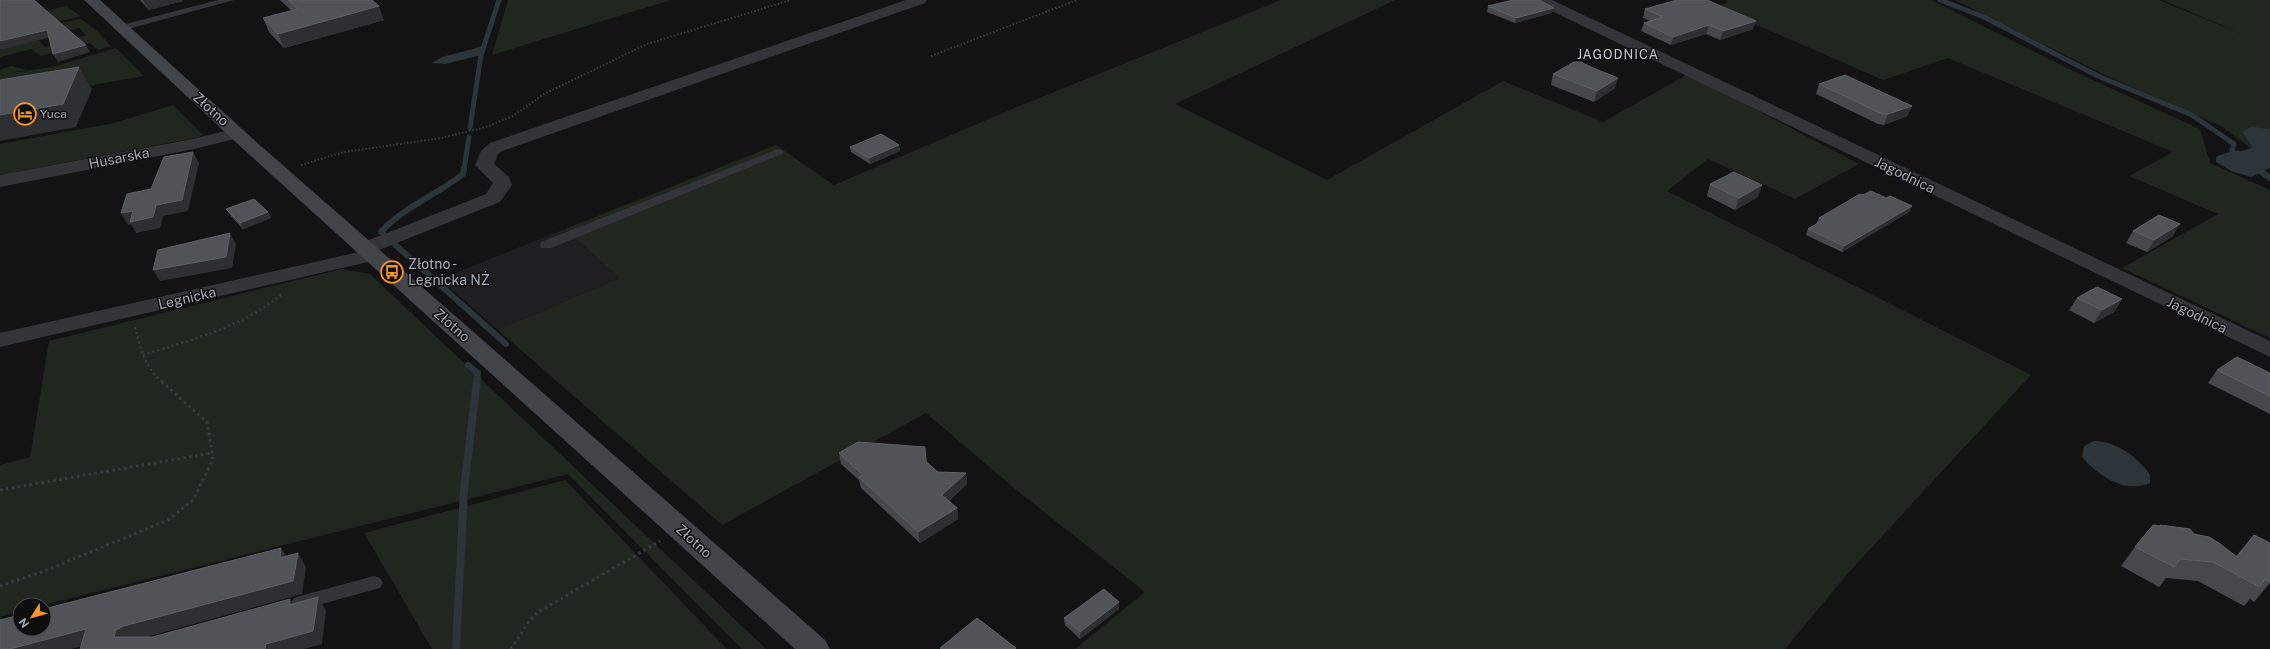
<svg xmlns="http://www.w3.org/2000/svg" width="2270" height="649" font-family="'Public Sans',sans-serif">
	<style>
		.built { fill: #1f1f21 }
		.green { fill: #1f271f; fill-rule: evenodd }
		.water { fill: #2b353a }
		.lines { fill: none; stroke-linecap: round; stroke-linejoin: round }
		.stream-far2 { stroke: #2b353a; stroke-width: 5 }
		.stream-far1 { stroke: #2b353a; stroke-width: 6 }
		.stream { stroke: #2b353a; stroke-width: 8 }
		.path-far2 { stroke: #3a3c40; stroke-width: 2; stroke-dasharray: 1.5 2; stroke-linecap: butt }
		.path-far1 { stroke: #3a3c40; stroke-width: 2.5; stroke-dasharray: 2 3; stroke-linecap: butt }
		.path { stroke: #3a3c40; stroke-width: 3; stroke-dasharray: 2.5 3.5; stroke-linecap: butt }
		.lane { fill: #343539; fill-rule: evenodd }
		.street { fill: #343539; fill-rule: evenodd }
		.secondary { fill: #414549; fill-rule: evenodd }
		.wall { fill: #46484c }
		.shaded-wall { fill: #2d2f31 }
		.building { fill: #505357; stroke: #5d6166 }
		.labels { text-anchor: middle; dominant-baseline: central; stroke-width: 3; stroke-linejoin: round; paint-order: stroke }
		.far-poi-label { font-size: 12px; fill: #a4abb5; stroke: #0e0e0f; text-anchor: start }
		.far-neighbourhood-label { font-size: 13px; letter-spacing: 1px; fill: #c5cad1; stroke: #0e0e0f }
		.street-label { font-size: 14px; fill: #a4abb5; stroke: #0e0e0f }
		.poi-label { font-size: 14px; fill: #a4abb5; stroke: #0e0e0f; text-anchor: start }
	</style>
	<rect width="100%" height="100%" fill="#131314"/>
	<polygon class="built" points="565,229 619,278 498,330 440,279"/>
	<g class="green">
		<polygon points="508,0 671,0 492,55"/>
		<polygon points="1281,0 1395,0 1175,104 1327,180 1503,81 1603,122 1688,74 1859,164 1795,199 1708,159 1667,191 2031,375 1849,572 1785,649 1075,649 1145,592 1014,488 926,413 722,525 498,330 619,278 565,229 776,145 834,185 1017,107"/>
		<polygon points="1724,0 1931,0 2069,69 2200,129 2210,163 2270,190 2270,338 2122,268 2218,214 2129,176 2173,152 1948,58 1883,80 1716,7 1728,2"/>
		<polygon points="1955,0 2159,0 2252,38 2162,0 2270,0 2270,164 2223,127 2107,76"/>
		<polygon points="66,6 81,16 47,24 19,18"/>
		<path d="M81,19L98,32L111,46L98,50L90,43L41,56L31,49L0,57V34ZM79,28L86,35L45,47L38,39Z"/>
		<polygon points="116,48 144,76 32,96 0,79 0,70 11,66 27,70 5,74 52,67"/>
		<polygon points="173,105 203,135 195,138 0,175 0,144 114,123"/>
		<polygon points="342,269 370,274 766,649 742,649 568,474 44,605 20,605 20,611 0,617 0,465 30,457 49,341"/>
		<polygon points="565,480 727,649 432,649 364,533"/>
	</g>
	<g class="water">
		<polygon points="484,46 481,55 445,64 432,63 442,57"/>
		<path d="M2252,127L2270,129V168L2251,177L2231,171L2216,162V157C2221,153 2227,155 2232,150L2241,151L2253,148L2243,133L2244,130Z"/>
		<path d="M2094,441C2116,441 2138,457 2150,475V483C2124,494 2099,476 2082,457L2084,446Z"/>
	</g>
	<g class="lines">
		<g class="stream-far2">
			<polyline points="1940,0 1984,17 2098,76 2192,115 2234,144 2232,150"/>
			<polyline points="470,128 481,55 499,0"/>
			<polyline points="464,169 469,137"/>
		</g>
		<g class="stream-far1">
			<path d="M464,168L463,174C437,195 403,207 381,232L506,344"/>
			<polyline points="2260,171 2270,178"/>
			<polyline points="468,365 478,373 477,381"/>
		</g>
		<polyline class="stream" points="456,649 464,489 477,380"/>
		<g class="path-far2">
			<polyline points="931,56 1077,0"/>
			<polyline points="301,165 344,152 441,138 486,127 513,116 544,94 647,44 791,0"/>
		</g>
		<g class="path-far1">
			<path d="M135,327C140,348 145,367 161,381"/>
			<path d="M143,355C192,339 241,328 281,295"/>
		</g>
		<g class="path">
			<polyline points="0,490 212,453"/>
			<polyline points="0,586 42,572 168,520 193,500 213,459 207,422 160,380"/>
			<polyline points="511,649 529,621 538,612 660,541"/>
		</g>
		<g class="lane">
			<polygon points="218,0 234,0 121,31 116,28 118,26"/>
			<polygon points="778,149 782,150 784,152 782,154 551,248 541,248 540,245 541,242"/>
			<polygon points="374,576 380,578 383,583 380,588 300,610 294,608 291,603 294,598 300,596"/>
		</g>
		<g class="street">
			<polygon points="906,0 927,0 925,3 502,151 498,154 494,164 509,177 512,185 500,202 379,250 384,255 381,259 0,347 0,333 359,252 356,248 359,244 486,194 493,183 475,165 481,151 490,143"/>
			<polygon points="1533,0 1552,0 2270,341 2270,357 1535,3"/>
			<polygon points="237,128 243,129 246,133 243,137 194,149 0,187 0,175 193,139"/>
		</g>
		<polygon class="secondary" points="84,0 100,0 253,139 825,640 830,649 795,649 241,147"/>
	</g>
	<g class="wall">
		<polygon points="140,0 182,0 183,1 149,10"/>
		<polygon points="280,0 372,0 384,20 284,48 269,32 263,18 292,11"/>
		<polygon points="1488,6 1552,13 1515,23 1487,12"/>
		<polygon points="1645,9 1753,29 1720,40 1706,34 1671,45 1641,31 1644,23 1650,21 1643,18"/>
		<polygon points="1553,74 1615,88 1594,102 1551,85"/>
		<polygon points="1819,84 1912,106 1907,116 1884,125 1878,124 1816,94"/>
		<polygon points="899,145 900,151 870,164 851,152 850,147"/>
		<polygon points="1710,184 1758,197 1735,210 1707,196"/>
		<polygon points="1863,195 1886,198 1912,206 1909,212 1842,252 1806,235 1808,229 1816,224 1819,218"/>
		<polygon points="226,209 268,212 271,218 243,229 230,215"/>
		<polygon points="2133,231 2173,236 2147,252 2126,243"/>
		<polygon points="2077,298 2122,299 2114,312 2094,323 2069,310"/>
		<polygon points="2217,370 2270,373 2270,414 2208,383"/>
		<polygon points="839,453 926,458 927,462 938,472 966,473 967,484 949,501 957,508 958,519 920,543 861,488 859,480 841,464"/>
		<polygon points="2160,525 2194,534 2236,556 2254,535 2270,543 2270,583 2254,602 2250,599 2244,606 2198,581 2166,578 2159,587 2121,566 2135,547"/>
		<polygon points="1119,602 1119,609 1080,639 1065,625 1064,618"/>
	</g>
	<g class="shaded-wall">
		<polygon points="143,0 182,0 183,1 149,10"/>
		<polygon points="379,6 384,20 284,48 278,34"/>
		<polygon points="1554,8 1552,13 1515,23 1516,18"/>
		<polygon points="1756,21 1753,29 1720,40 1723,31"/>
		<polygon points="1709,25 1706,34 1671,45 1673,37"/>
		<polygon points="47,30 51,37 0,50 0,41"/>
		<polygon points="86,45 90,52 58,62 53,54"/>
		<polygon points="79,67 92,89 76,127 0,141 0,115"/>
		<polygon points="1618,78 1615,88 1594,102 1597,91"/>
		<polygon points="1912,106 1907,116 1884,125 1888,114"/>
		<polygon points="899,145 900,151 870,164 869,158"/>
		<polygon points="193,152 199,163 188,211 163,216 160,228 136,233 131,224 128,225 121,213 156,205"/>
		<polygon points="1762,185 1758,197 1735,210 1739,198"/>
		<polygon points="1912,206 1909,212 1842,252 1844,246"/>
		<polygon points="268,212 271,218 243,229 240,223"/>
		<polygon points="2180,224 2173,236 2147,252 2154,240"/>
		<polygon points="230,233 236,244 232,268 160,281 153,270"/>
		<polygon points="2122,299 2114,312 2094,323 2102,310"/>
		<polygon points="966,473 967,484 943,506 942,495"/>
		<polygon points="957,508 958,519 920,543 918,532"/>
		<polygon points="281,548 290,561 280,558"/>
		<polygon points="298,553 306,567 302,594 135,640 114,637 116,630 124,626"/>
		<polygon points="318,597 326,610 322,644 304,649 265,649 266,644"/>
		<polygon points="290,599 299,612 289,605"/>
		<polygon points="1119,602 1119,609 1080,639 1080,632"/>
		<polygon points="86,629 97,642 71,649 10,649"/>
	</g>
	<g class="building">
		<polygon points="0,0 34,0 86,45 53,54 47,30 0,41"/>
		<polygon points="288,0 372,0 379,6 278,34 263,18 298,9"/>
		<polygon points="1513,0 1539,0 1554,8 1516,18 1488,6"/>
		<polygon points="1677,0 1707,0 1756,21 1723,31 1709,25 1673,37 1644,23 1663,17 1645,9"/>
		<polygon points="1574,62 1581,62 1593,68 1618,78 1597,91 1553,74"/>
		<polygon points="79,67 63,104 0,115 0,80"/>
		<polygon points="1845,75 1912,106 1888,114 1882,114 1819,84"/>
		<polygon points="881,134 899,145 869,158 850,147"/>
		<polygon points="193,152 182,200 156,205 153,217 130,222 133,211 121,213 127,194 151,189 164,157"/>
		<polygon points="1734,172 1762,185 1739,198 1710,184"/>
		<polygon points="1871,191 1886,198 1890,196 1912,206 1844,246 1808,229 1823,220 1819,218 1860,194 1863,195"/>
		<polygon points="254,199 268,212 240,223 226,209"/>
		<polygon points="2159,215 2180,224 2154,240 2133,231"/>
		<polygon points="230,233 226,257 153,270 158,250"/>
		<polygon points="2097,287 2122,299 2102,310 2077,298"/>
		<polygon points="2237,357 2270,373 2270,396 2217,370"/>
		<polygon points="858,442 925,447 926,462 938,472 966,473 942,495 957,508 918,532 859,477 863,475 839,453"/>
		<polygon points="2153,525 2161,526 2160,525 2190,529 2194,534 2209,537 2219,543 2237,557 2254,535 2270,543 2270,582 2265,579 2260,587 2213,562 2180,559 2174,567 2135,547"/>
		<polygon points="281,548 280,558 298,553 293,581 124,626 116,630 114,637 153,637 290,599 289,605 318,597 313,631 266,644 265,649 80,649 86,629 10,649 0,649 0,620 20,615 20,629 44,629 44,609"/>
		<polygon points="1104,589 1119,602 1080,632 1064,618"/>
		<polygon points="977,618 1016,648 1015,649 941,649 940,648"/>
	</g>
	<defs>
		<g id="hotel-ring" transform="scale(1.15)"><circle r="9.5" fill="#0e0e0f" stroke="#f5952a" stroke-width="1.5"/><path d="M-6-4.5h1.5V1H6V5H4.5V3h-9V5H-6ZM-4 0a1.8 1.8 0 1 1 3.6 0ZM.5 0V-2.5h3Q6-2.5 6 0Z" fill="#f5952a"/></g>
		<g id="bus-ring" transform="scale(1.15)"><circle r="9.5" fill="#0e0e0f" stroke="#f5952a" stroke-width="1.5"/><path d="M-5-6H5V4H4V6H2V4H-2V6H-4V4H-5ZM-3.5-4V0h7V-4ZM-3.5 1.2v1.5H-2V1.2ZM2 1.2v1.5H3.5V1.2Z" fill="#f5952a"/></g>
	</defs>
	<g fill-rule="evenodd">
		<use href="#hotel-ring" x="25" y="114"/>
		<use href="#bus-ring" x="392" y="272"/>
	</g>
	<g class="labels">
		<g class="far-poi-label">
			<text x="40" y="114">Yuca</text>
		</g>
		<g class="far-neighbourhood-label">
			<text x="1618" y="54">JAGODNICA</text>
		</g>
		<g class="street-label">
			<text transform="translate(211 109) rotate(42)">Złotno</text>
			<text transform="translate(119 158) rotate(-11)">Husarska</text>
			<text transform="translate(1905 175) rotate(26)">Jagodnica</text>
			<text transform="translate(187 298) rotate(-13)">Legnicka</text>
			<text transform="translate(2197 315) rotate(26)">Jagodnica</text>
			<text transform="translate(452 325) rotate(41)">Złotno</text>
			<text transform="translate(694 541) rotate(42)">Złotno</text>
		</g>
		<g class="poi-label">
			<text x="408" y="264">Złotno -<tspan x="408" dy="16">Legnicka NŻ</tspan></text>
		</g>
	</g>
	<g transform="translate(32 617) rotate(233)"><circle r="19" fill="#0e0e0f" stroke="#4a4d51"/>
	<path d="M0-3L7 15L0 10L-7 15Z" fill="#f5952a"/>
	<text y="-6" font-size="11" font-weight="bold" text-anchor="middle" fill="#a4abb5">N</text>
	</g>
</svg>
